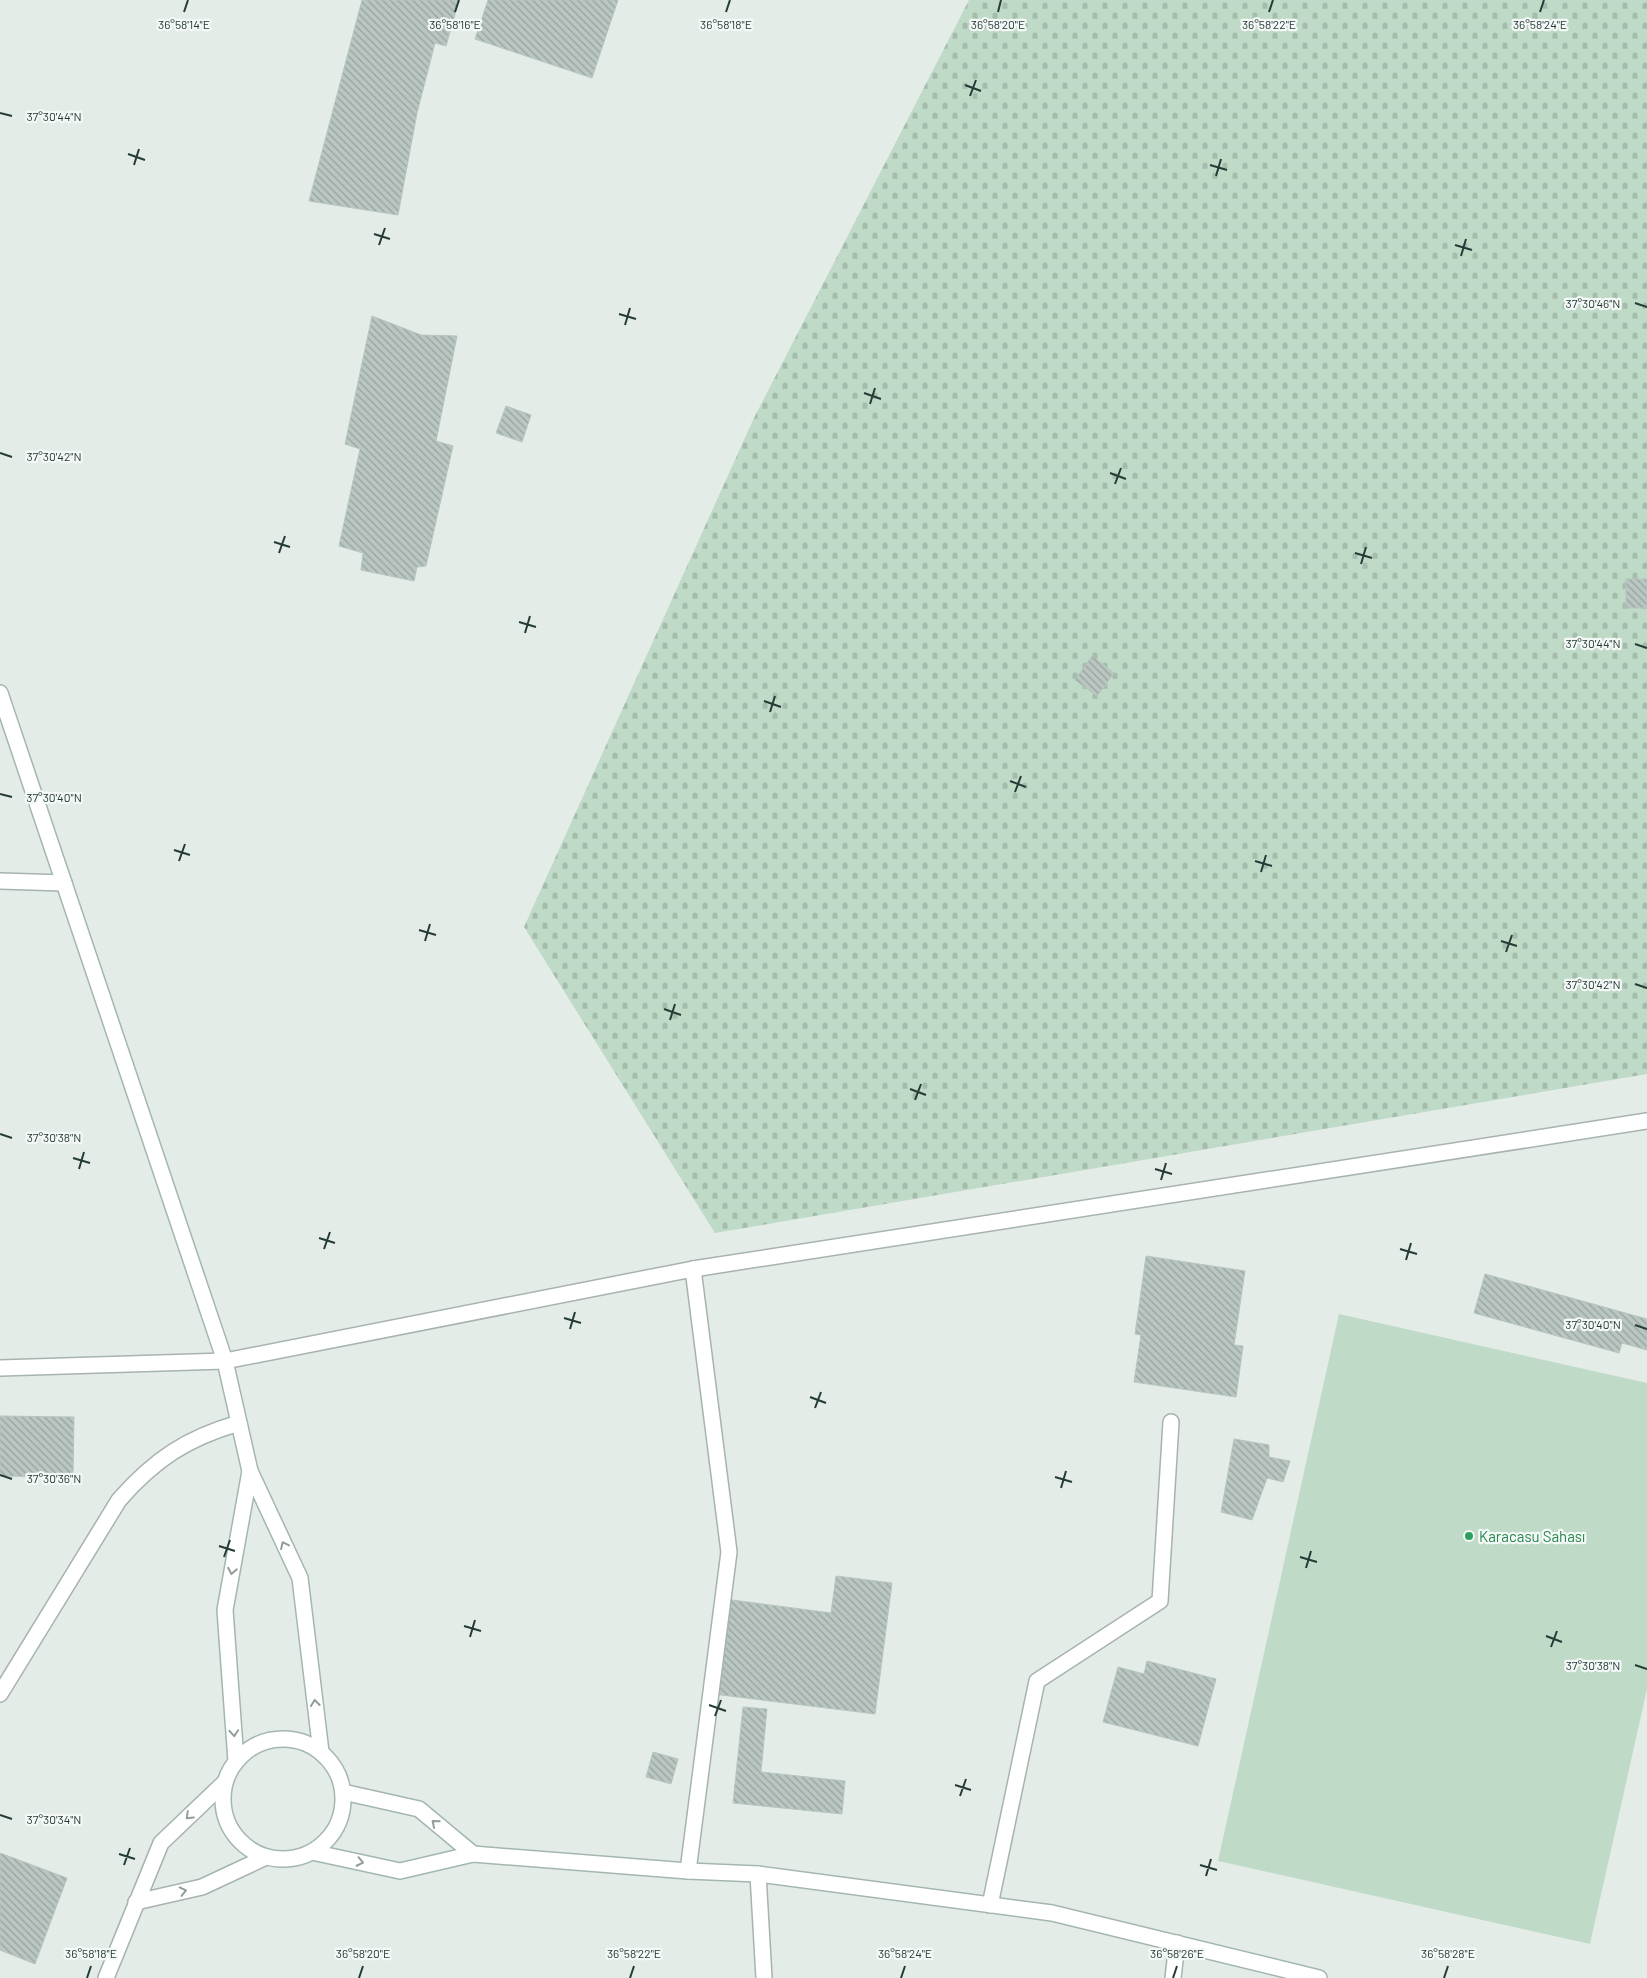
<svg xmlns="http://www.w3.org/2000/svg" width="1647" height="1978" font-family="Barlow,sans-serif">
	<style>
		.cemetery { fill: url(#cemetery-stones) }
		.pitch { fill: #bfdac7 }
		.building { fill: url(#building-back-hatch); stroke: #b7c5bf }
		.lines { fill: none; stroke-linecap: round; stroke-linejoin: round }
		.street-casing { stroke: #a7b3af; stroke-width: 18 }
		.secondary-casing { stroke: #a3b6b0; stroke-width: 18 }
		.street { stroke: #fff; stroke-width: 15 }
		.secondary { stroke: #fff; stroke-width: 15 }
		.oneway { stroke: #929d9a }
		.ticks { fill: none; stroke: #253b36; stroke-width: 2 }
		.leisure-dot { fill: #2e9e5b; stroke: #f4f8f6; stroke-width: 2 }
		.labels { text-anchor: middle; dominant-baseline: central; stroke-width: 4.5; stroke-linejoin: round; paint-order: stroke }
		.leisure-label { font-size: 15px; fill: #27864d; stroke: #f4f8f6; text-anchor: start }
		.ticks-label { font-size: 12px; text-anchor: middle; fill: #253b36; stroke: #f4f8f6; stroke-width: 4.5; stroke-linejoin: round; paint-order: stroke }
	</style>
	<defs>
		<pattern id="cemetery-stones" width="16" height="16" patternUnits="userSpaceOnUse" patternTransform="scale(1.25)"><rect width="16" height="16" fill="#bfdac7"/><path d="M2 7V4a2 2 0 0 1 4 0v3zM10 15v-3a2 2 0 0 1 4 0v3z" fill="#a4bcac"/></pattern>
		<pattern id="building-back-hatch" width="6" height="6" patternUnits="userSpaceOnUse" patternTransform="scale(1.25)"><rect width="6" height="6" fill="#b9c6c1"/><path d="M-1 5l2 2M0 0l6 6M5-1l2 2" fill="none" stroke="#96a29e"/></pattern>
	</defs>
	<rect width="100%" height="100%" fill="#e4ece8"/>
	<polygon class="cemetery" points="969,0 1647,0 1647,1074 715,1233 524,927 753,420"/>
	<polygon class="pitch" points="1339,1314 1647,1383 1647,1689 1590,1944 1218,1861"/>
	<g class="building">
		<polygon points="362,0 459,0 446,46 435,43 417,113 398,215 309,201"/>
		<polygon points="488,0 618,0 592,78 475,39"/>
		<polygon points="372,316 421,335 457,336 436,441 453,446 426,566 417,567 414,581 361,570 363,553 339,546 360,449 345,444"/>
		<polygon points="506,406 531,415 522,442 496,433"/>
		<rect x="1626" y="579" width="21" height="29"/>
		<polygon points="1092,656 1114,673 1097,696 1075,680"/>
		<polygon points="1146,1256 1245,1271 1234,1345 1243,1346 1236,1397 1134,1382 1141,1335 1135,1334"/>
		<polygon points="1485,1274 1647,1319 1647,1350 1622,1343 1619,1353 1474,1313"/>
		<polygon points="0,1416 74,1417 73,1477 0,1476"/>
		<polygon points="1234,1439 1269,1445 1269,1457 1290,1461 1283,1482 1267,1478 1252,1520 1221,1512"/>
		<polygon points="836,1576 892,1583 875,1714 713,1694 725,1599 831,1613"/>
		<polygon points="1147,1661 1216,1679 1198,1746 1103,1722 1118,1667 1144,1674"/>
		<polygon points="743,1707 767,1709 761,1772 845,1781 842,1814 733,1803"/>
		<polygon points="653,1752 678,1759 671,1784 646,1777"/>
		<polygon points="0,1853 67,1878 35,1964 0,1950"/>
	</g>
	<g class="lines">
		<g class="street-casing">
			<g id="street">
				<polyline points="0,881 64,883"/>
				<polyline points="0,1368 225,1361 693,1269 1647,1121"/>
				<path d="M0,1694L119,1500C155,1459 187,1438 239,1423"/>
				<polyline points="688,1871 729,1552 693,1269"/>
				<polyline points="758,1874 764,1978"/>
				<polyline points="136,1902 202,1887 266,1857"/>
				<polyline points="990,1905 1037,1681 1160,1601 1171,1422"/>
				<polyline points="106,1978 161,1843 225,1782"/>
				<polyline points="1173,1978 1177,1943"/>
			</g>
		</g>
		<g class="secondary-casing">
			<g id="secondary">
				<polyline points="0,693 225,1361 250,1471 300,1578 321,1752"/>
				<circle cx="283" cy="1799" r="60"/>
				<polyline points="236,1761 225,1610 250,1471"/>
				<polyline points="343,1792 419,1809 473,1854"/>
				<polyline points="312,1852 400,1871 473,1854 688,1871 758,1874 1052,1913 1319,1978"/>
			</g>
		</g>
		<use href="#street" class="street"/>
		<use href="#secondary" class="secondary"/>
	</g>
	<defs><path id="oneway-chevron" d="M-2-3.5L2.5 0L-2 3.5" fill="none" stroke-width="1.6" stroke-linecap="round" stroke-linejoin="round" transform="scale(1.25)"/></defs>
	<g class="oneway">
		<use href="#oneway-chevron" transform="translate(284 1545) rotate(-115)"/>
		<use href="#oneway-chevron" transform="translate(232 1571) rotate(100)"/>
		<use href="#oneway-chevron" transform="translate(315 1703) rotate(-97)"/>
		<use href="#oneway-chevron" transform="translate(234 1733) rotate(86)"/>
		<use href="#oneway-chevron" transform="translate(189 1816) rotate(136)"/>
		<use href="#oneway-chevron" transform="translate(435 1823) rotate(-140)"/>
		<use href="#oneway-chevron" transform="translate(360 1862) rotate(12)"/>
		<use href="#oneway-chevron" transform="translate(183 1891) rotate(-13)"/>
	</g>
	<path class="ticks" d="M184,12L188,0M455,12L459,0M726,12L730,0M998,12L1001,0M1269,12L1273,0M1540,12L1544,0M965,85L981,91M970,96L976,80M0,113L12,116M128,154L145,160M134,165L139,149M1210,165L1227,170M1216,176L1221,159M374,234L390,239M379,245L385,228M1455,245L1472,250M1461,256L1466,239M1635,303L1647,307M619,314L636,319M625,325L630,308M864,393L881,399M870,404L875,388M0,453L12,457M1110,473L1126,479M1115,484L1121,468M274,542L290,547M279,553L285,536M1355,553L1372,558M1361,564L1366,547M519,622L536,627M525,633L530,616M1635,644L1647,648M764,701L781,707M770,712L775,696M1010,781L1026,787M1015,792L1021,776M0,794L12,797M174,850L190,855M179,861L185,844M1255,861L1272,866M1261,872L1266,855M419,930L436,935M425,941L430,924M1501,941L1517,946M1506,952L1512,935M1635,984L1647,988M664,1009L681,1015M670,1020L675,1004M910,1089L926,1095M915,1100L921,1084M0,1134L12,1138M73,1158L90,1163M79,1169L84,1152M1155,1169L1172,1174M1161,1180L1166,1163M319,1238L335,1243M324,1249L330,1232M1400,1249L1417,1254M1406,1260L1411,1243M564,1318L581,1323M1635,1325L1647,1329M570,1329L575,1312M810,1397L826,1403M815,1408L821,1392M0,1475L12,1479M1055,1477L1072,1482M1061,1488L1066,1471M219,1546L235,1551M224,1557L230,1540M1300,1557L1317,1562M1306,1568L1311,1551M464,1626L481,1631M1546,1636L1562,1642M470,1637L475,1620M1551,1647L1557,1631M1635,1665L1647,1669M709,1705L726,1711M715,1716L721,1700M955,1785L971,1790M960,1796L966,1779M0,1815L12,1819M119,1854L135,1859M124,1865L130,1848M1200,1865L1217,1870M1206,1876L1211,1859M87,1978L91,1966M359,1978L363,1966M630,1978L634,1966M901,1978L905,1966M1173,1978L1177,1966M1444,1978L1448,1966"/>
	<circle class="leisure-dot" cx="1469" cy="1536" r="5"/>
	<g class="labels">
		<g class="leisure-label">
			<text x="1479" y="1536">Karacasu Sahası</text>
		</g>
	</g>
	<g class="ticks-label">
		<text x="184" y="29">36°58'14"E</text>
		<text x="455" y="29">36°58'16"E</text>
		<text x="726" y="29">36°58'18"E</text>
		<text x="998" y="29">36°58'20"E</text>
		<text x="1269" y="29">36°58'22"E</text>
		<text x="1540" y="29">36°58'24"E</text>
		<text x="54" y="121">37°30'44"N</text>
		<text x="1593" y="308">37°30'46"N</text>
		<text x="54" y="461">37°30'42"N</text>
		<text x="1593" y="648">37°30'44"N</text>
		<text x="54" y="802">37°30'40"N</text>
		<text x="1593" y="989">37°30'42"N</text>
		<text x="54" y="1142">37°30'38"N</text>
		<text x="1593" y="1329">37°30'40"N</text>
		<text x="54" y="1483">37°30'36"N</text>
		<text x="1593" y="1670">37°30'38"N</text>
		<text x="54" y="1824">37°30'34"N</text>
		<text x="91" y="1958">36°58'18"E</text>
		<text x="363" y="1958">36°58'20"E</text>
		<text x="634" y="1958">36°58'22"E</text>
		<text x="905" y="1958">36°58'24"E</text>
		<text x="1177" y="1958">36°58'26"E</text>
		<text x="1448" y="1958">36°58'28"E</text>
	</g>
</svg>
